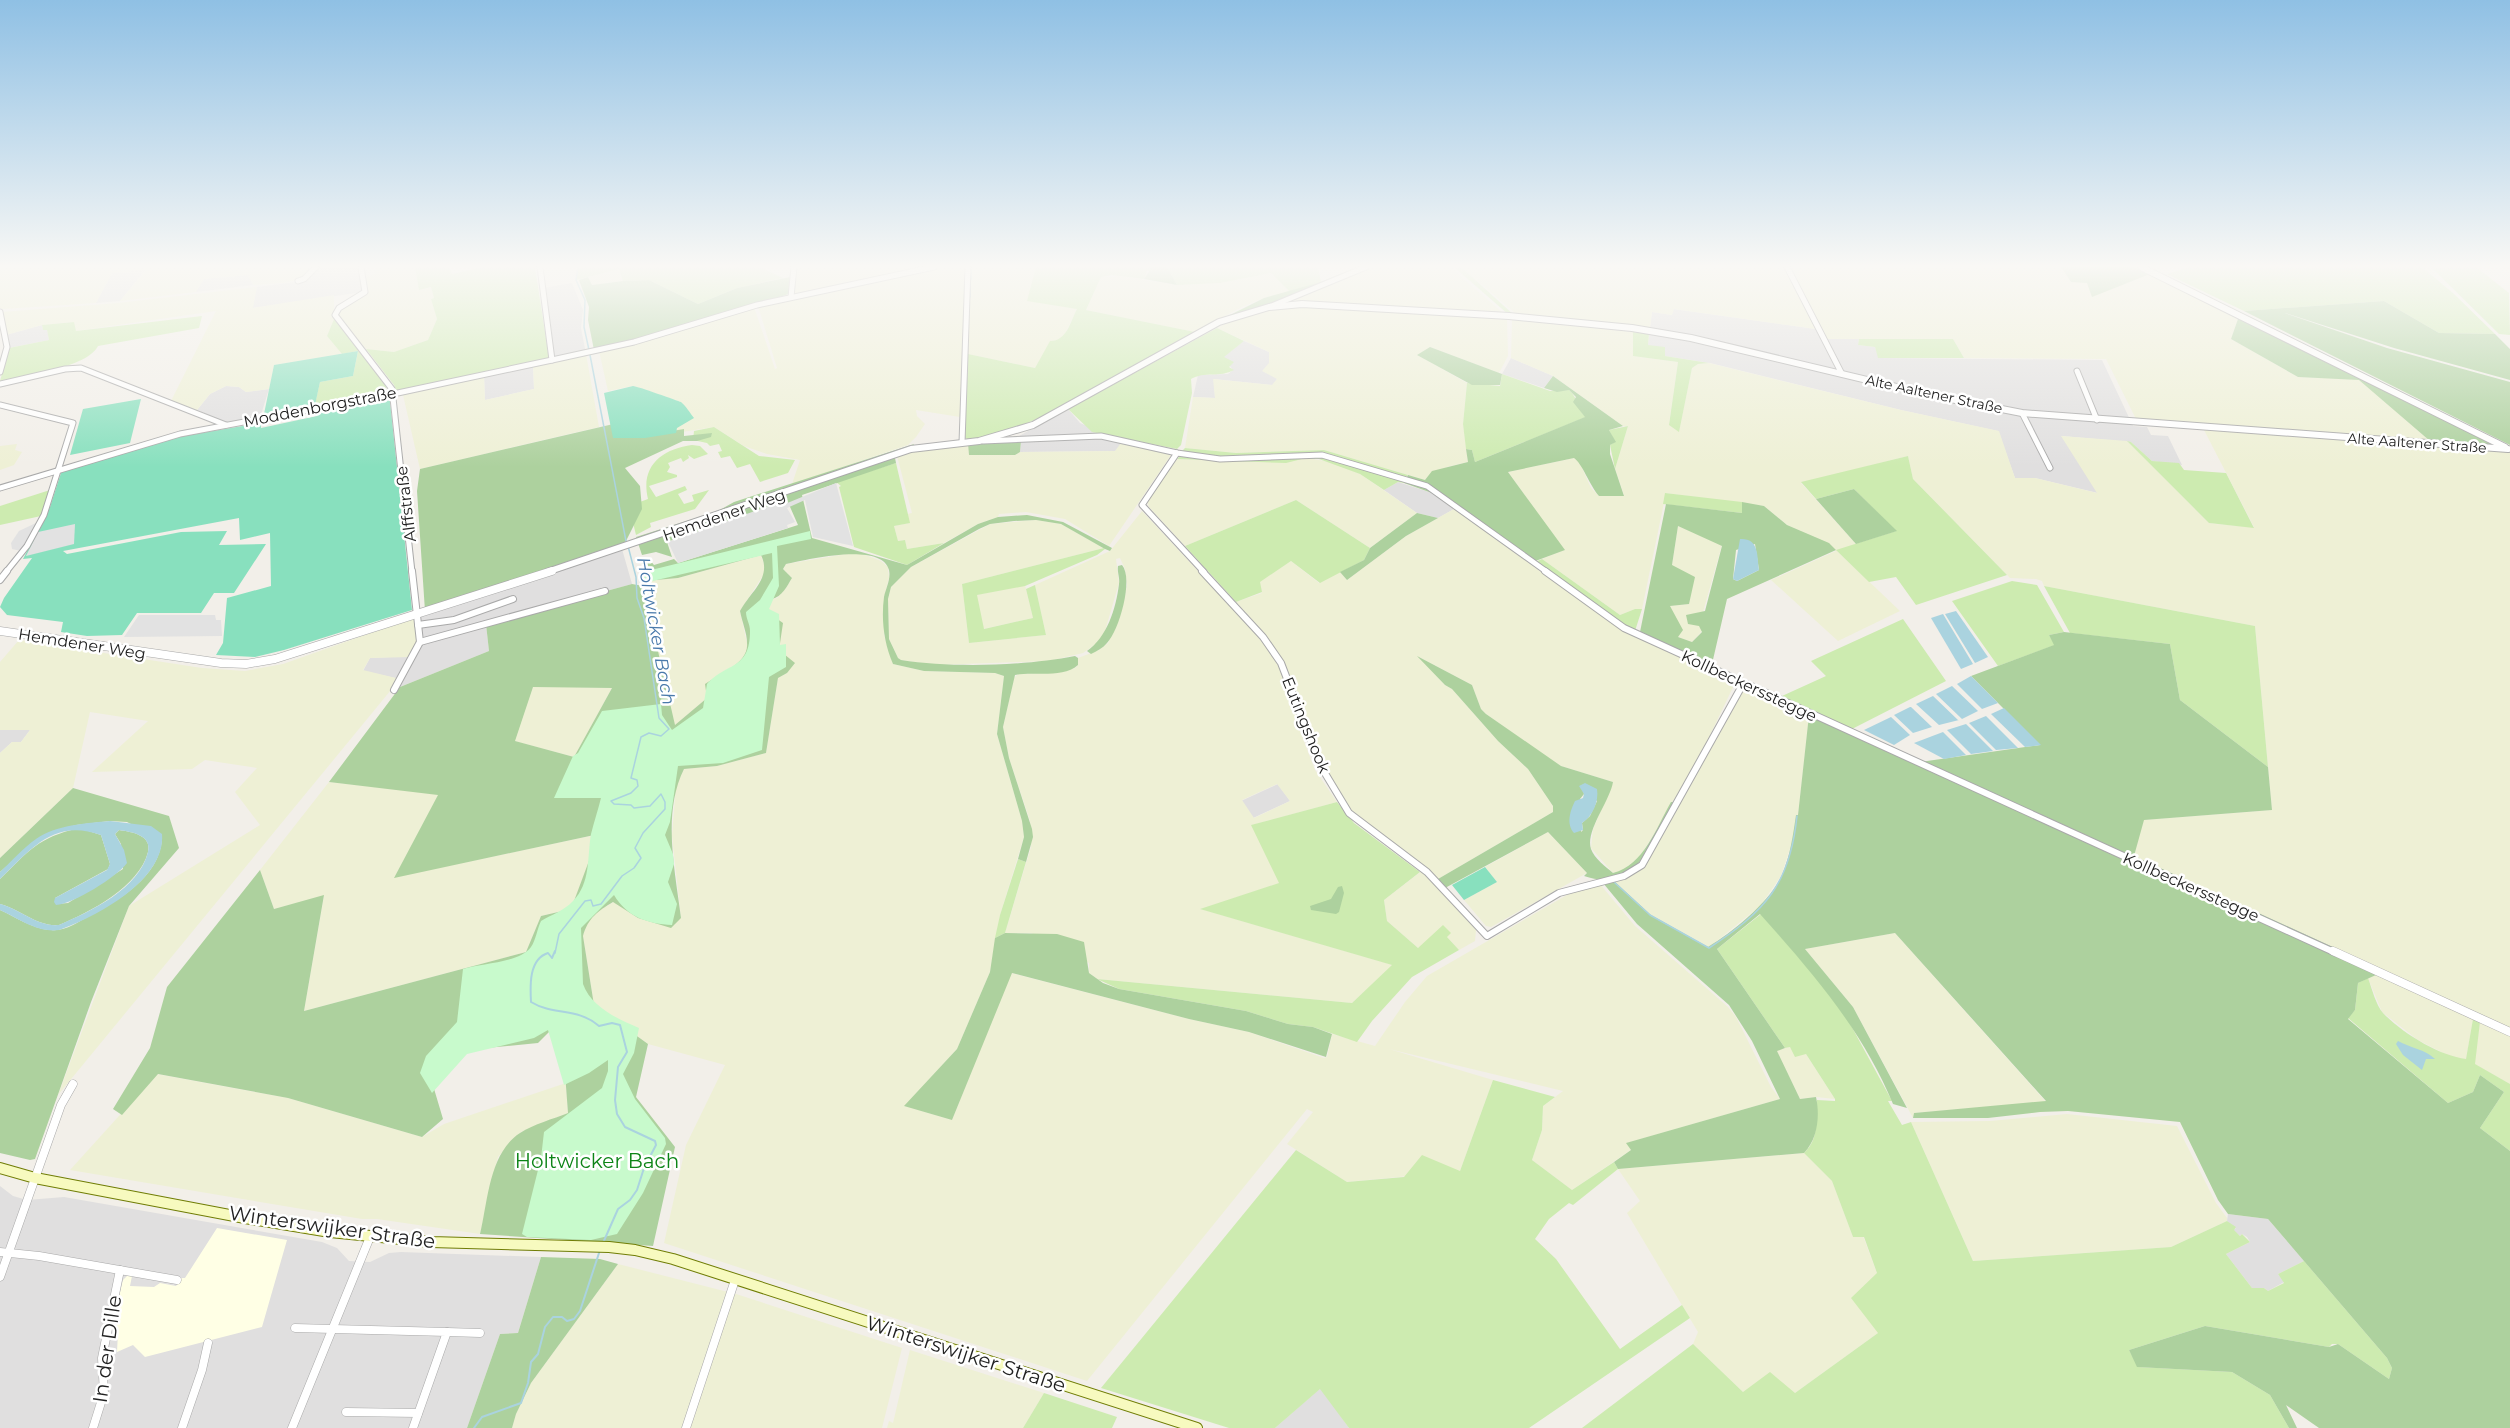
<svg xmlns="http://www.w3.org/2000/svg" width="2510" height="1428" font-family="Montserrat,sans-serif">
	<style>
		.residential { fill: #e0dfdf }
		.education { fill: #ffffe5 }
		.farmland { fill: #eef0d5; fill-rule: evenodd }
		.grass { fill: #cdebb0 }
		.forest { fill: #add19e; fill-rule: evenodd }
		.park { fill: #c8facc }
		.pitch { fill: #88e0be }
		.parking { fill: #e2e2e2 }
		.water { fill: #aad3df }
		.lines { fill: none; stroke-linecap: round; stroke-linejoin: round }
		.stream-far1 { stroke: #aad3df; stroke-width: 1.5 }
		.stream { stroke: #aad3df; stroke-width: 2 }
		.minor-far2-casing { stroke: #a9a9a9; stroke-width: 7 }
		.minor-far1-casing { stroke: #a9a9a9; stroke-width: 8 }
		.minor-casing { stroke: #a9a9a9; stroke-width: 9 }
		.tertiary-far1-casing { stroke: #a9a9a9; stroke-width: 8 }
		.tertiary-casing { stroke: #a9a9a9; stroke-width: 9 }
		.secondary-casing { stroke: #707d05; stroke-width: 12 }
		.minor-far2 { stroke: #fff; stroke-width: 5 }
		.minor-far1 { stroke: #fff; stroke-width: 6 }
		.minor { stroke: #fff; stroke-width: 8 }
		.tertiary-far1 { stroke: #fff; stroke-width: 6 }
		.tertiary { stroke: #fff; stroke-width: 8 }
		.secondary { stroke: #f7fabf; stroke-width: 10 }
		.labels { text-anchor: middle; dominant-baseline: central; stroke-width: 5; stroke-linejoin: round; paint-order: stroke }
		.far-street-label { font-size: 14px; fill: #222; stroke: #fff }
		.street-label { font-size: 16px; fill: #222; stroke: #fff }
		.water-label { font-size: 18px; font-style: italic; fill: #4a7aab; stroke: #fff }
		.near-park-label { font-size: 20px; fill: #0c8416; stroke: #fff }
		.near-street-label { font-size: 20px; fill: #222; stroke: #fff }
	</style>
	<rect width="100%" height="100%" fill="#f2efe9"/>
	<g class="residential">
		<polygon points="318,267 359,267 363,292 252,308 257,287 303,281"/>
		<polygon points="146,269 120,301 96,303 112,273"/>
		<polygon points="249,275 253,285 196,292 203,279"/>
		<polygon points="572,283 583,310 581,328 586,354 553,361 544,288"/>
		<polygon points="1673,309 1816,329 1826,339 1859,339 1858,345 1875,347 1879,358 2102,360 2133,426 2147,427 2151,435 2168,436 2182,465 2152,461 2131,442 2062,436 2098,493 2035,478 2015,478 1998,431 1901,410 1710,363 1665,356 1648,345 1652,312 1672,315"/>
		<polygon points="42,325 43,330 47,329 49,340 9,348 6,335"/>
		<polygon points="1244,341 1269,352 1269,363 1277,379 1273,385 1214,379 1215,398 1193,397 1198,375 1228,374 1233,370 1223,357"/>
		<polygon points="1511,358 1553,376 1544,388 1502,374"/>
		<polygon points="533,365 534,389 485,400 484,376"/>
		<polygon points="226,386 239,387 246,392 269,389 260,418 228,423 197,410 210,394"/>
		<polygon points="1068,409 1080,423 1108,435 1124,439 1116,451 1020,452 1021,441 1019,436"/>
		<polygon points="1398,482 1432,493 1454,509 1438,518 1417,513 1384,490"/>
		<polygon points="622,549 632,584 486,624 489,651 400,687 400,679 363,671 370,658 413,656 416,617"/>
		<polygon points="0,730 30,730 21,742 12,742 0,753"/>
		<polygon points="1278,784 1290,801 1253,818 1241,801"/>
		<polygon points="0,1186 13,1196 27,1200 64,1197 322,1242 337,1248 349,1261 370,1262 389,1253 401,1252 541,1257 518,1333 500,1334 467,1428 0,1428"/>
		<polygon points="2228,1214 2268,1219 2304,1261 2278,1274 2284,1282 2268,1291 2264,1288 2252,1288 2226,1254 2250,1242 2247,1237 2242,1234 2240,1236 2233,1230 2236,1228 2227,1221"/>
		<polygon points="1321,1388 1349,1428 1275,1428 1308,1399"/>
	</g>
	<polygon class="education" points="217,1228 287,1240 262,1327 145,1357 133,1345 117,1352 118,1332 112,1325 123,1280 127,1276 132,1276 130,1286 154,1287 160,1283 176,1286 182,1278 185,1278"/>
	<g class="farmland">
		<polygon points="0,267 315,267 299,280 281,283 253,285 248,275 204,279 196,292 120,301 146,270 112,273 96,303 3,309 0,308"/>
		<polygon points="387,267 415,267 419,290 431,287 434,298 431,299 437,319 428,340 394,352 366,349 340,317 339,311 366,294 369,290 365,276 375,274 374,270"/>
		<polygon points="796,267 929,267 793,294"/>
		<polygon points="940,267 965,267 960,417 916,410 917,416 925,424 916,437 908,445 792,484 800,460 767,454 744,446 714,427 676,433 680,402 633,386 608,391 599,351 754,307 775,369 777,368 758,306"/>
		<polygon points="971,267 1037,267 1077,309 1063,338 1050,342 1035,368 968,354"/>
		<polygon points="1370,267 1450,267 1504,314 1287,300 1346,278"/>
		<polygon points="1461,267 1785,267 1816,329 1674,309 1672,315 1652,312 1650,328 1515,313"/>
		<polygon points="1790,267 2061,267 2071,282 2150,274 2239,316 2231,339 2298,377 2359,379 2430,441 2136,419 2106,359 1964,358 1953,339 1826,339"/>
		<polygon points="619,269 623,281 591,285 588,277"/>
		<polygon points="1271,273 1290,292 1264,298 1242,307 1195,332 1086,310 1101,277 1117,277 1112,275 1177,285 1220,283"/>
		<polygon points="257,287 253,308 334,295 334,319 327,336 342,354 274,365 269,389 246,392 239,387 226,386 210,394 197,410 171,401 216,311 76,331 73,322 42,325 6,335 2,312 118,303"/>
		<polygon points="1304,305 1507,318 1508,356 1499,373 1430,347 1418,355 1467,383 1463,424 1468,462 1447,467 1425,480 1324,450 1236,453 1185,448 1193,397 1215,398 1213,379 1272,385 1277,379 1262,371 1269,363 1269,352 1217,328 1234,319 1278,308"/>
		<polygon points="1512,320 1633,332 1634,356 1678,362 1669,424 1679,431 1692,368 1698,364 1709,363 1901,410 1999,431 2015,478 2035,478 2097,493 2061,436 2127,441 2209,523 2215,524 2254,527 2203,428 2510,452 2510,1028 2134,856 2143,820 2272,810 2255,626 2044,586 2042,581 2036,579 2010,578 1913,479 1908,456 1801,483 1856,544 1837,551 1900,611 1838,641 1771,580 1836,551 1829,544 1787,525 1764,506 1666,493 1642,609 1635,609 1620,615 1542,559 1564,550 1508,472 1574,458 1579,461 1591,488 1599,496 1624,495 1615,469 1628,426 1623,426 1553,376 1511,358"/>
		<polygon points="586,354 599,427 420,469 403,395 484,376 485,400 534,389 533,365"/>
		<polygon points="968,443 1015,455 1020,452 1115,451 1121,443 1171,455 1109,546 1065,519 1026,512 999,514 998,517 978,524 944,543 907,549 905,540 898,541 894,526 909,523 907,514 912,513 897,456 910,451"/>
		<polygon points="17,444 15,450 22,452 14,465 0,470 0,446"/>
		<polygon points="1306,458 1332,462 1360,474 1417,513 1370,548 1296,500 1185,546 1149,507 1147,501 1177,459 1278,462"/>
		<polygon points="1454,509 1623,631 1735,683 1693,771 1642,853 1632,865 1622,871 1613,873 1591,848 1593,829 1613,782 1561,766 1545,756 1486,714 1481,709 1472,685 1419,657 1445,685 1452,689 1498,741 1528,769 1553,806 1553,812 1438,879 1413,857 1362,822 1351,811 1320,762 1285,664 1257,625 1236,602 1262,593 1259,582 1291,561 1319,583 1340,572 1347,580 1406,536"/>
		<path d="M1142,511L1256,633L1271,653L1281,669L1302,725L1300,731L1315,770L1337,802L1252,825L1280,883L1201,909L1393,965L1352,1003L1097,979L1089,973V963L1031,933H1005L1031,847L1030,821L1009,758L1003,727L1014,678L1018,674L1059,672L1075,668L1078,665V658L1099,650L1108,643L1124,601L1127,585L1125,569L1120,558L1116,559L1119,583L1105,631L1100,641L1083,653L1049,661L934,665L901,660L898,658L889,639L888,599L891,587L911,567L990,524L1036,520L1061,524L1104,548L962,584L969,643L1046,635L1035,585L1110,551ZM1277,784L1290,801L1254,818L1242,800Z"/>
		<polygon points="1678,526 1722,545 1699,626 1702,631 1692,642 1678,637 1669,606 1689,604 1672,565"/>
		<polygon points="858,552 881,561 888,567 889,578 884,598 884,635 893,664 924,671 995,673 1004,676 997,734 1022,821 1024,837 1000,915 990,972 957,1049 905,1106 952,1120 1011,973 1189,1019 1249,1032 1324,1058 1327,1057 1332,1034 1375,1046 1405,1002 1427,976 1579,888 1599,883 1635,926 1728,1007 1736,1017 1771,1087 1780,1099 1627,1143 1631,1150 1572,1190 1532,1160 1542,1130 1543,1106 1563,1091 1389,1049 1493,1080 1460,1171 1347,1182 1287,1144 1313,1112 1307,1109 1087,1381 664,1243 686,1145 725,1065 648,1044 594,1005 583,936 586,925 596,912 614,902 638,918 681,918 672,836 676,785 684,769 717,766 766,753 778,678 787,673 763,609 772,599 777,598 786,588 792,578 783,569 786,564"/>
		<polygon points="761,555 766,571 740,611 747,643 747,654 739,663 724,671 707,698 674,726 643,586 645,581 678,578"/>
		<polygon points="1025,585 1033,618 983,629 976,595"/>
		<polygon points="416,617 420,644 413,657 370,658 363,670 400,679 58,1095 129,906 260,825 235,792 257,768 205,760 192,769 92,772 148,721 90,712 73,788 0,858 0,753 12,742 21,742 30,730 0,730 0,662 19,640 202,668 245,671 283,664"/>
		<polygon points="533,686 612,688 574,757 514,741"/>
		<polygon points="1747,688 1809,716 1798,815 1796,816 1793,839 1781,876 1760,906 1708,948 1651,915 1613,880 1637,871 1742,689"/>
		<polygon points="329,782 439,794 395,877 600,834 571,909 541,916 526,952 304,1011 324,896 274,909 260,870"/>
		<polygon points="1548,832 1587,873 1491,927 1486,926 1464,900 1497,882 1485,867"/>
		<polygon points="1423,870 1473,924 1476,930 1475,941 1459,950 1447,937 1418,948 1387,921 1384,900"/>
		<polygon points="1895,933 2046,1102 1914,1113 1913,1118 1853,1007 1805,949"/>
		<polygon points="2376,975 2473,1019 2466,1060 2453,1058 2418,1040 2382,1012 2368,978"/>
		<polygon points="2480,1022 2510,1036 2510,1084 2474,1064"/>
		<polygon points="1790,1047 1806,1054 1835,1099 1816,1097 1800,1099 1776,1050"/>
		<polygon points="157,1074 288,1098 422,1137 444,1124 566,1083 568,1113 521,1132 498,1157 480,1234 377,1219 362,1219 70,1170"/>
		<polygon points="2067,1114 2177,1126 2216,1203 2227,1218 2227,1221 2171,1247 1973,1261 1911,1122 1990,1121"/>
		<polygon points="1804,1153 1832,1181 1853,1237 1863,1236 1877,1273 1878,1333 1795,1393 1743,1392 1693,1344 1698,1332 1627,1213 1640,1201 1618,1169"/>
		<polygon points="618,1264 728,1292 684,1428 512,1428 516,1414 531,1383"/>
		<polygon points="733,1293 902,1348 882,1428 688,1428"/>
		<polygon points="910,1350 1044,1393 1023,1428 887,1428 889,1421 893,1423"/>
	</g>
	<g class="grass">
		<polygon points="415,267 449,267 452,274 483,267 535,267 549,358 396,391 394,385 366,349 394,352 428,340 437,319 431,299 434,298 431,287 419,290"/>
		<polygon points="578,267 760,267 783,278 737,288 698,304 649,280 623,281 619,269 576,280"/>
		<path d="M1036,267H1158L1157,271H1147L1144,279L1112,275L1101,277L1086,310L1195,332L1045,415L1021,426L970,440L965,438L968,354L1035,368L1050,341C1067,341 1070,322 1077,309L1027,301Z"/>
		<polygon points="1167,267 1318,267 1321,282 1290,292 1271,273 1220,283 1177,285"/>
		<polygon points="1454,267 1461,267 1514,315 1509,315"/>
		<polygon points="2189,267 2422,267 2454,294 2495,334 2439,333 2384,301 2244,311 2167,274"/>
		<polygon points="2448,267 2476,267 2509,293 2510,335 2499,334 2433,269"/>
		<path d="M202,316L199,328L98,346C87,368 24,375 0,381L9,348L49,340L47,330H43L42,325L74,322L76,331Z"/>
		<polygon points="334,319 385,381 387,394 314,408 320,382 353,376 358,351 342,354 327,336"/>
		<path d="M1217,328L1244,341L1224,357L1234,362L1229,367L1234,370C1220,378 1204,371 1191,379L1192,393L1181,445L1177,449L1092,432L1068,409Z"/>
		<polygon points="1633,332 1649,334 1648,345 1665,347 1665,356 1709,363 1698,364 1692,368 1679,432 1669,425 1678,362 1633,356"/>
		<polygon points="1859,339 1953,339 1964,358 1878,358 1875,347 1858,345"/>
		<path d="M1502,374L1550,391L1569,390C1579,399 1577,410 1586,417L1475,462L1472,450L1466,449L1463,424L1467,383L1500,386Z"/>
		<polygon points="1628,426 1615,469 1610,445 1615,442 1609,430"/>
		<polygon points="714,427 759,456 795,460 788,473 760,482 750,464 737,468 730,456 721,458 718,452 722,451 719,444 710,446 707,443 693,440 694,431"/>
		<polygon points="2127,441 2131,442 2152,461 2179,463 2184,470 2226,473 2254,528 2209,523"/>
		<path d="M692,445L700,446L708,454L694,459L688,455L689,458L683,462L681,458L668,463L670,467L667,472L677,475V477L649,486L656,497L685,486L687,490L678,494L684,504L694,501L692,495L709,490L695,509L650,523L651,527L636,535L629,506L648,499C640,466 662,449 692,445Z"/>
		<polygon points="1185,448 1236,453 1324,450 1408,475 1405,478 1319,452 1224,457 1181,452"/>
		<polygon points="1180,456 1214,460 1318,456 1404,480 1404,483 1398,482 1384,490 1360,474 1319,459 1306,458 1286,463 1177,459"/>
		<polygon points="1908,456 1913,479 2007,575 1916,605 1896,577 1869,582 1836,550 1896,531 1854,489 1816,499 1801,482"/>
		<polygon points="896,463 910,523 894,526 898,541 905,540 907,549 944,543 907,565 854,547 839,487 841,486 836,482"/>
		<polygon points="50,490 41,516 0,525 0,506"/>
		<polygon points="1665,493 1742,502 1742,513 1663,504"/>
		<polygon points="1296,500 1370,548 1364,560 1320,583 1291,561 1260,582 1262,592 1236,602 1185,546"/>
		<polygon points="1104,548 1105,549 1097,555 1025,586 977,595 984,629 1033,618 1026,589 1035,585 1046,635 969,643 962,584"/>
		<polygon points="1542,559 1620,615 1635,609 1642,609 1635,631 1609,616 1535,562"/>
		<polygon points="2012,581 2037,585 2064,632 2049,635 2055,645 1998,666 1952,601"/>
		<polygon points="2044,586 2255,626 2268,767 2180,700 2170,644 2070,633"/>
		<polygon points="1903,619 1946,681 1852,729 1782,696 1826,676 1811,661"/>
		<polygon points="1337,802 1354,823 1420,872 1384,900 1387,921 1418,948 1443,925 1451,933 1447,937 1459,950 1412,977 1372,1021 1357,1042 1313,1027 1288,1024 1246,1011 1119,989 1097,979 1352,1003 1392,965 1200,909 1279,883 1251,825"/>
		<polygon points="1018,859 1026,862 1005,933 995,938 1000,915"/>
		<path d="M1761,914L1816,977L1848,1020L1892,1101H1888L1902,1125L1911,1122L1973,1261L2171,1247L2227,1221L2236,1227L2234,1230L2240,1236L2242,1234L2250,1242L2226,1254L2252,1288H2264L2268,1291L2284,1283L2278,1274L2304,1261L2387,1358L2392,1368L2389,1379L2338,1344H2332L2329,1347L2205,1326L2129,1350L2138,1367L2232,1372L2270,1395L2289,1428H1582L1693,1344L1743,1392L1770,1372L1795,1393L1878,1333L1851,1298L1877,1273L1864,1237H1853L1832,1181L1804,1153C1821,1137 1814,1119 1817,1100L1835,1101V1099L1806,1054L1795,1057L1790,1047L1785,1048L1717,949Z"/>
		<path d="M2368,978C2372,989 2376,1005 2383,1013C2402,1033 2440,1056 2466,1059L2473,1019L2480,1022L2475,1064L2510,1084V1151L2480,1128L2504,1092L2480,1075L2473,1092L2448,1103L2348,1018L2355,1010L2358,983Z"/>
		<polygon points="1493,1080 1555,1097 1543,1106 1542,1130 1532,1160 1572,1190 1614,1162 1618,1169 1573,1205 1569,1203 1549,1219 1535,1239 1556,1259 1620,1349 1682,1305 1690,1318 1529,1428 1349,1428 1320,1389 1275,1428 1229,1428 1101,1388 1296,1150 1347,1182 1404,1177 1422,1155 1460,1171"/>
		<polygon points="1044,1393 1117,1417 1112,1428 1023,1428"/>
	</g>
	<g class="forest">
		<polygon points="1152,267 1167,267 1177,285 1144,279"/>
		<polygon points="1357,267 1364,267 1343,277 1276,301 1268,306 1224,318 1264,298 1321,282"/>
		<polygon points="2061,267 2134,267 2150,274 2092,297 2087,283 2071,282"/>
		<polygon points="588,277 592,285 623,281 649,280 698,304 737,288 790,277 789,293 786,295 688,325 594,350 588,320 589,307 579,280"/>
		<polygon points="2384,301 2439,333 2495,334 2510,349 2510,380 2394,348 2279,311 2387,348 2510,382 2510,445 2244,311"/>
		<polygon points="2239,316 2498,446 2430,441 2359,380 2298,377 2231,339"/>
		<polygon points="1430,347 1502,374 1500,385 1472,385 1417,355"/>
		<path d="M1553,376L1623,426L1609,430L1616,442L1610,445V454L1624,496H1599C1590,486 1582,463 1574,458L1508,472L1565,550L1530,563L1432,493L1404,483L1408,475L1425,480L1432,471L1468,462L1466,449L1472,450L1475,462L1585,417L1573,402L1576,397L1569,390L1557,392L1544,388Z"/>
		<polygon points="622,422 660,433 684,429 684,436 712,433 711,437 697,441 683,441 625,468 640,486 642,509 624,545 425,611 417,491 420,469"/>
		<polygon points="1019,436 1021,441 1020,452 1015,455 969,455 968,443"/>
		<path d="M914,444L911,452L895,458L896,463L802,495L812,538L907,565L978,524L998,517L1027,515L1063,522L1112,548L1110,551L1105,549L1061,524L1036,520L1014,521L990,524L979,529L911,567L891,587L888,599L889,639L898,658L901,660C952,668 1024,666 1075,656L1078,658V665C1062,679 1034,671 1015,675L1003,727L1009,758L1032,829L1033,837L1026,862L1018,859L1024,837L1022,821L997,734L1004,676L995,673L924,671L893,664C884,643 881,620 884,597C886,588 891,579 889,570C882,541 805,560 786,564L783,569L792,578C787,586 782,597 772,599L763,609L783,623L779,650L795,663L787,673L778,678L766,753L717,766L684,769C662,813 675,870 681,918L671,928L638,918L613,902C598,911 588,918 583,936L594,1005L648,1044L636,1097L675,1147L653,1246L480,1234C488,1201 489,1153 520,1133C534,1124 553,1119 568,1113L561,1020L538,1043L465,1050L432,1082L443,1119L422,1137L288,1098L158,1074L122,1115L113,1109L150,1048L167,987L260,870L274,909L324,895L304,1011L526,952L541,916L571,909L599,834L394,878L438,795L329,782L400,687L489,651L486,624L632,584L643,586L675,725L707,698L705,684C720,674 749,663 747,643C747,633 742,622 740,611C751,591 772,578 761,555L678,578L645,581L641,560L648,558L654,565L674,559L678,563L798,525L787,500L697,533L692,532L689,528L679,532L681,537L667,542L672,557L656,552L642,555L636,537L718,511L734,502ZM533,687L612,688L574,757L515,741Z"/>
		<polygon points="1854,489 1897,531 1856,544 1816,499"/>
		<path d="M1742,502L1764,506L1787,525L1829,543L1836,550L1727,599L1712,664L1640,632L1666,504L1742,513ZM1678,526L1722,546L1705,611L1686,615L1688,624L1699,626L1702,632L1692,642L1678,637L1683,630L1670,606L1689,604L1695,577L1672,565ZM1755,544L1759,570L1737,581L1733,579L1736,550Z"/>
		<polygon points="1417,513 1438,518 1406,536 1347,580 1340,572 1364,560 1370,548"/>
		<path d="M1122,565C1134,579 1119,631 1107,643C1103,648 1097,651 1091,654L1087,651C1107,637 1116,609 1119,584C1120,578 1117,572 1118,566Z"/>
		<path d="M2064,632L2170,644L2180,700L2268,767L2272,810L2144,820L2134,856L2359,959L2376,975L2358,983L2355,1010L2348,1019L2448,1103L2473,1092L2480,1075L2504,1092L2480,1128L2510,1151V1428H2319L2286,1405L2297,1428H2289L2270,1395L2232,1372L2137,1367L2129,1350L2205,1326L2329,1347L2338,1344L2389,1379L2392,1368L2387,1358L2268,1219L2228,1214L2218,1200L2180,1122L2068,1111L2040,1112L1988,1118H1913L1914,1113L2046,1101L1895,933L1805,949L1853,1007L1907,1108L1893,1104C1863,1031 1812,972 1760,914L1717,949L1785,1048L1777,1051L1800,1099L1816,1097C1820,1115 1818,1139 1804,1153L1618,1169L1614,1162L1631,1150L1626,1143L1780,1099L1752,1041L1729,1005L1637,924L1603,883L1613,880L1651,915L1708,947C1733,932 1770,902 1782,875C1790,856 1793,836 1796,815H1798L1809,715L1913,763L2040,745L1971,676L2054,645L2049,635Z"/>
		<path d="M1417,656L1472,685L1481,709L1486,714L1561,766L1613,782C1610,801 1585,831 1591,849C1594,858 1606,867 1613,873C1644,865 1656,828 1671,802H1676C1655,839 1636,894 1584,876L1587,873L1548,832L1445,888L1438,879L1553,812V806L1528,769L1498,741L1452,689L1445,685ZM1583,790L1597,801L1590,816L1582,823L1583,830L1581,832L1580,799L1584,794Z"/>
		<path d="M73,788L169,816L179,848L129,906L91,1002L35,1159L30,1160L0,1153V910C16,917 32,929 51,930C64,932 78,922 89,916C119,900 158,878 162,840L127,822L110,821L76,825L46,834L37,839L0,872V858Z"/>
		<path d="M79,828L101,835L110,864L108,869L55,898L56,904L68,903L123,869L121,844L115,834L119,830C132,832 152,835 148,852C139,887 90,912 59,925C37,927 20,909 0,904V879C30,850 37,838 79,828Z"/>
		<polygon points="1342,886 1344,893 1339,912 1336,914 1311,910 1310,906 1331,899 1338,887"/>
		<polygon points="1005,933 1057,934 1084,942 1089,973 1103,983 1119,989 1246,1011 1288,1024 1313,1027 1332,1034 1326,1057 1249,1032 1189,1019 1012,973 952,1120 904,1106 957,1049 990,972 995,938"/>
		<polygon points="541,1257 600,1259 618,1264 531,1383 516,1414 512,1428 467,1428 500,1334 518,1333"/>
	</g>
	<path class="park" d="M810,531L811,539L777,546L779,586L769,609L779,614L780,645L786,644V667L769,677L762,750L723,763L678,766L670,822L665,835L673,854L674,864L668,882L677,904L672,925C648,924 627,917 614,895L581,928L583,984C591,1007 618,1019 639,1028L634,1053L623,1074L635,1099L665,1138L666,1144L643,1193L617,1234L591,1240L527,1237L522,1234L541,1158L544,1132L602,1088L608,1071V1060L589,1073L564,1085L548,1030L534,1038L467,1054L432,1093L420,1073L426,1056L457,1022L463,969C481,963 520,963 531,947C536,940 537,929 541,921C551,915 565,910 573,901C591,883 587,857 591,834C594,822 598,810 601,798H554L573,756L578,753L602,711L661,704L662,715L672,730L703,708L707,684C727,662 750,670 750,631C750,624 746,619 746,612L760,600L773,578L772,553L644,583L643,572Z"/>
	<g class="pitch">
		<polygon points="358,351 353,376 320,382 315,405 264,414 274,365"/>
		<path d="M633,386C637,386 678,401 681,402C686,406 690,413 694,418L677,428L676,433L645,438H613L604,393Z"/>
		<polygon points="141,399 130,443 70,455 83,409"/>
		<polygon points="382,399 390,401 412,610 284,650 255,657 216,655 223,643 227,598 271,586 270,533 240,540 239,518 63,551 67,554 181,532 227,531 219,545 266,544 234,593 214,593 201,613 137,613 122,635 87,636 61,632 63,622 7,615 0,607 4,598 32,558 23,559 50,507 61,473 66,470 171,438 261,423 261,428 317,416 318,412"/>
		<polygon points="1485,867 1497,882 1464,900 1452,885"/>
	</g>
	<g class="parking">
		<polygon points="836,483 853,546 813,537 805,500 787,508 795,522 787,525 788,528 678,563 668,542 783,501 785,504"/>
		<polygon points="38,522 21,551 12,549 11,543 19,531"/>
		<polygon points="75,524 74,544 26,556 38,532"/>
		<polygon points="139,615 215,615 216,620 221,620 222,636 124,637"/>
	</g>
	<g class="water">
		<path d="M1740,539C1759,538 1757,555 1759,570L1737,581L1733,579Z"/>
		<polygon points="1956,611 1988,657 1975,663 1945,614"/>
		<polygon points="1943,614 1973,664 1961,669 1931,618"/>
		<polygon points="1971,676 1998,703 1982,709 1957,684"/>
		<polygon points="1952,686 1978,711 1962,719 1936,694"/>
		<polygon points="1933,696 1958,720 1959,720 1939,725 1916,704"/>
		<polygon points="1910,707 1911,707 1932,727 1913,733 1894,715"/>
		<polygon points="2004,708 2041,745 2025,747 1991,714"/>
		<polygon points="1986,716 2018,748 1996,750 1969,723"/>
		<polygon points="1891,717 1910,735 1894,745 1864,730"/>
		<polygon points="1966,724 1993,751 1971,754 1947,730"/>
		<polygon points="1943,732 1966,755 1944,759 1914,743"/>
		<path d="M1585,783L1597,789C1599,801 1593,816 1582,823L1583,830L1574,833C1566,824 1570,811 1575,801L1583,798L1584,794L1579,786Z"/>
		<path d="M110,821L151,826L162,834C166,880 96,917 59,930C37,933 18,918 0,910V904C20,909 37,927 59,925C91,911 139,889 148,852C152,835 132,832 119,830L115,834L124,850L127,863C117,877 73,904 56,905L54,902L55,898L107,870L110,864L101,835C54,818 31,849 0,879V872C12,861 23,848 36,839C56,825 86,823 110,821Z"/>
		<path d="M2398,1041C2410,1048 2425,1049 2435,1059H2426L2422,1070L2403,1055L2396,1044Z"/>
	</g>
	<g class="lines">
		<g class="stream-far1">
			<polyline points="578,267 576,280 585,300 584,327 589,350"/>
			<polyline points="971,267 971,280"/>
			<polyline points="970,284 970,297"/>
			<polyline points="590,355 626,541"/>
			<path d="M1614,882L1650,915L1709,948C1765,911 1790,885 1797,816"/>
			<polyline points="555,953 559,934 585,901 591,900 593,906 601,904 622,876 634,868 641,858 635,848 643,833 665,809 665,802 661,794 650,806 634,808 631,805 614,804 611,801 631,793 638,786 637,780 631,778 641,737 649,733 661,736 669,729 659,718 644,618 637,598 636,577 628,546"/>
		</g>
		<g class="stream">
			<path d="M555,951L552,958L548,953C529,959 530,985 531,1002C554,1016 577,1007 599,1026L612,1023L620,1025L627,1052L618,1067L615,1100L617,1114L625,1127L655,1141L656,1145L644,1168L637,1190L630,1200L618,1209L603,1243"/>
			<polyline points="474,1428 482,1417 521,1403 528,1383 531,1362 538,1354 545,1327 553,1317 562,1317 567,1321 574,1319 580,1311 600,1250"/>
		</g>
		<g class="minor-far2-casing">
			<g id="minor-far2">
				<polyline points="361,267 365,292 339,308 335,315 392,389 412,572"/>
				<polyline points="1787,267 1842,374"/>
				<polyline points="298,281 304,279 316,267"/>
				<polyline points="791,297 794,267"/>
				<polyline points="1269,307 1366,267"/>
				<polyline points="0,312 7,347 0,372"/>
				<polyline points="552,360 634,342 757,305 934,267"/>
				<polyline points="2077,371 2097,420"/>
				<polyline points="0,384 65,369 81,368 226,425"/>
				<polyline points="0,405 73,423 44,515 27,546 6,572"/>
				<polyline points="2022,413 2050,468"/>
				<polyline points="983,441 1101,436 1177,453 1220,459 1322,455 1427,486 1547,572"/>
				<polyline points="962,443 968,267"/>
				<polyline points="1177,453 1142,505 1204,572"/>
				<polyline points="0,488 180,434 393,394 552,360 540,267"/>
			</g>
		</g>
		<g class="minor-far1-casing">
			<g id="minor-far1">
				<polyline points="412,571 420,642"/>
				<polyline points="1202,571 1263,637 1281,663 1320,765 1349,813 1427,872 1487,936 1559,893 1624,876 1642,865 1743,684"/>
				<polyline points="1545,571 1624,628 2336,953"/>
				<polyline points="0,580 7,571"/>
				<polyline points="418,625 454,620 513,599"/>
				<polyline points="420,642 605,591"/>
				<polyline points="394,690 420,642"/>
			</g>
		</g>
		<g class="minor-casing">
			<g id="minor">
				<polyline points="2333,951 2510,1032"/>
				<polyline points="0,1252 39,1256 177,1280"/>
				<polyline points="0,1277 61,1105 73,1084"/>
				<polyline points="295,1328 447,1332 413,1428"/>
				<polyline points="447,1332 480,1333"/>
				<polyline points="346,1412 418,1413"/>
				<polyline points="93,1428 104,1393 102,1358 120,1270"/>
				<polyline points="182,1428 202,1370 208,1343"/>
				<polyline points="292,1428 370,1237"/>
				<polyline points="686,1428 735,1280"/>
			</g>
		</g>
		<g class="tertiary-far1-casing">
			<g id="tertiary-far1">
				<polyline points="2141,267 2505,447"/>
				<polyline points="547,572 911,449 979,441 1033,425 1219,322 1269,307 1302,304 1509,316 1632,328 1691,338 1930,395 2022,413 2508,449"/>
			</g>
		</g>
		<g class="tertiary-casing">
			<polyline id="tertiary" points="0,631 221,663 246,664 275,659 552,571"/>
		</g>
		<g class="secondary-casing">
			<polyline id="secondary" points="0,1168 35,1178 245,1218 330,1232 431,1242 609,1247 635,1250 673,1259 1197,1428"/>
		</g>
		<use href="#minor-far2" class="minor-far2"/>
		<use href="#minor-far1" class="minor-far1"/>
		<use href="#minor" class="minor"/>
		<use href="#tertiary-far1" class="tertiary-far1"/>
		<use href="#tertiary" class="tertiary"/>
		<use href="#secondary" class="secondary"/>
	</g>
	<linearGradient id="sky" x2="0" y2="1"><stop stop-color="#8fc0e4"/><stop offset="0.57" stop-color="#f9f8f5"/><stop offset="1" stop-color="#f9f8f5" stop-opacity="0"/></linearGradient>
	<rect width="2510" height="467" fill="url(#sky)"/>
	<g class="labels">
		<g class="far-street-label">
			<text transform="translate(1934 394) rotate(12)">Alte Aaltener Straße</text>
			<text transform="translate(2417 443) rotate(4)">Alte Aaltener Straße</text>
		</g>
		<g class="street-label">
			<text transform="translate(320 407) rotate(-11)">Moddenborgstraße</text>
			<text transform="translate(406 504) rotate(-97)">Alffstraße</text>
			<text transform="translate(724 515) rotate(-19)">Hemdener Weg</text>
			<text transform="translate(82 644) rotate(9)">Hemdener Weg</text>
			<text transform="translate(1749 686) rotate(25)">Kollbeckersstegge</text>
			<text transform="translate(1306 725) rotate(68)">Eutingshook</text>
			<text transform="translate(2191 887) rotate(24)">Kollbeckersstegge</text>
		</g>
		<g class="water-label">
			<text transform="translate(656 631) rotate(80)">Holtwicker Bach</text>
		</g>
		<g class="near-park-label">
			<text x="597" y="1161">Holtwicker Bach</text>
		</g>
		<g class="near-street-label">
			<text transform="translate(332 1227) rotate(8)">Winterswijker Straße</text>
			<text transform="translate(107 1349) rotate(-82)">In der Dille</text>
			<text transform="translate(966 1354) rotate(18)">Winterswijker Straße</text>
		</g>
	</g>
</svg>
